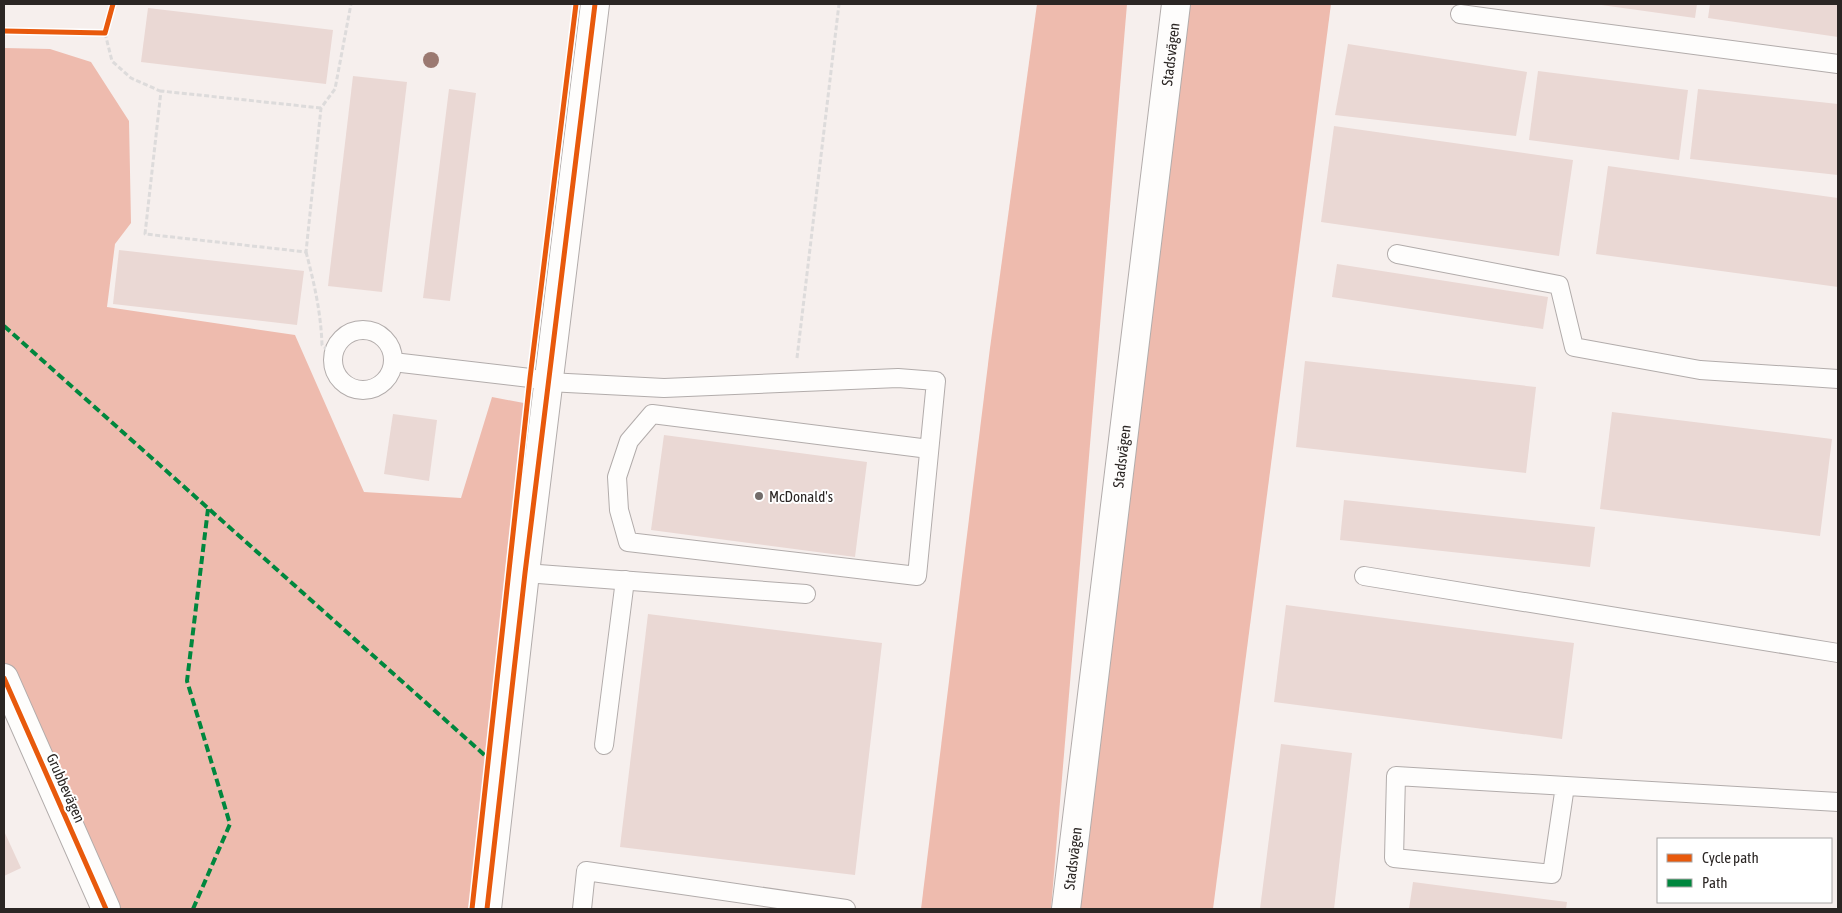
<svg xmlns="http://www.w3.org/2000/svg" width="1842" height="913" font-family="'Asap Condensed',sans-serif">
	<style>
		.forest { fill: #eebbae }
		.building { fill: #ead8d4 }
		.lines { fill: none; stroke-linecap: round; stroke-linejoin: round }
		.lane-casing { stroke: #b2acab; stroke-width: 20 }
		.street-casing { stroke: #b2acab; stroke-width: 30 }
		.secondary-casing { stroke: #b2acab; stroke-width: 30 }
		.path { stroke: #dddbdb; stroke-width: 3; stroke-dasharray: 5 2.5; stroke-linecap: butt }
		.lane { stroke: #fefdfc; stroke-width: 18 }
		.street { stroke: #fefdfc; stroke-width: 28 }
		.secondary { stroke: #fefdfc; stroke-width: 28 }
		.quiet { stroke: #00873e; stroke-width: 4; stroke-dasharray: 8 4; stroke-linecap: butt }
		.cycleway-casing { stroke: #fff; stroke-width: 8 }
		.cycleway { stroke: #e8590c; stroke-width: 5 }
		.tree { fill: #9b7971 }
		.poi-dot { fill: #726c6a; stroke: #fff; stroke-width: 2 }
		.labels { text-anchor: middle; dominant-baseline: central; stroke-width: 4; stroke-linejoin: round; paint-order: stroke }
		.street-label { font-size: 15px; fill: #2b2624; stroke: #fff }
		.poi-label { font-size: 15px; fill: #2b2624; stroke: #fff; text-anchor: start }
	</style>
	<rect width="100%" height="100%" fill="#f6efed"/>
	<g class="forest">
		<polygon points="1037,4 1127,4 1051,909 921,909 990,348"/>
		<polygon points="1176,4 1331,4 1213,909 1066,909"/>
		<polygon points="4,48 50,49 91,62 129,121 131,223 115,244 107,307 295,335 364,492 461,498 492,397 545,407 487,909 113,909 4,665"/>
	</g>
	<g class="building">
		<polygon points="1594,4 1697,4 1695,18"/>
		<polygon points="1710,4 1838,4 1838,37 1708,18"/>
		<polygon points="148,8 333,30 326,84 141,62"/>
		<polygon points="1348,44 1527,72 1516,136 1335,115"/>
		<polygon points="1538,71 1688,90 1679,160 1529,140"/>
		<polygon points="353,76 407,82 382,292 328,286"/>
		<polygon points="449,89 476,93 450,301 423,298"/>
		<polygon points="1698,89 1838,104 1838,175 1690,159"/>
		<polygon points="1334,126 1573,160 1559,256 1321,222"/>
		<polygon points="1608,166 1838,198 1838,287 1596,254"/>
		<polygon points="119,250 304,271 297,325 113,304"/>
		<polygon points="1337,264 1548,297 1543,329 1332,297"/>
		<polygon points="1305,361 1536,387 1526,473 1296,447"/>
		<polygon points="1612,412 1832,439 1820,536 1600,509"/>
		<polygon points="393,414 437,420 429,481 384,474"/>
		<polygon points="664,435 867,462 855,557 651,530"/>
		<polygon points="1344,500 1595,527 1590,567 1340,540"/>
		<polygon points="1286,605 1574,643 1562,739 1274,702"/>
		<polygon points="648,614 882,643 855,875 620,847"/>
		<polygon points="1281,744 1352,753 1334,909 1260,909"/>
		<polygon points="4,831 21,868 4,876"/>
		<polygon points="1413,882 1567,902 1566,909 1409,909"/>
	</g>
	<g class="lines">
		<g class="lane-casing">
			<g id="lane">
				<polyline points="1460,14 1838,64"/>
				<polyline points="1397,254 1559,285 1574,347 1700,370 1838,379"/>
				<circle cx="363" cy="360" r="30"/>
				<polyline points="393,362 530,378 548,382 664,388 898,378 936,381 917,576 628,542 619,510 617,477 629,441 652,414 929,449"/>
				<polyline points="525,573 806,594"/>
				<polyline points="1364,576 1838,653"/>
				<polyline points="604,745 625,580"/>
				<polyline points="1565,786 1552,874 1394,858 1396,776 1838,802"/>
				<polyline points="582,909 586,871 846,909"/>
			</g>
		</g>
		<g class="street-casing">
			<g id="street">
				<polyline points="4,678 106,909"/>
				<polyline points="487,909 525,573 595,4"/>
			</g>
		</g>
		<g class="secondary-casing">
			<g id="secondary">
				<path id="s1" d="M1066,909L1176,4"/>
			</g>
		</g>
		<g class="path">
			<polyline points="105,33 112,61 131,78 160,91"/>
			<polyline points="321,108 161,91 145,234 306,252 321,108 335,89 351,4"/>
			<path d="M306,252C314,282 321,313 322,345L333,355"/>
			<polyline points="797,358 839,4"/>
		</g>
		<use href="#lane" class="lane"/>
		<use href="#street" class="street"/>
		<use href="#secondary" class="secondary"/>
		<g class="quiet">
			<polyline points="4,326 489,759"/>
			<polyline points="193,909 230,824 187,681 208,509"/>
		</g>
		<g class="cycleway-casing">
			<g id="cycleway">
				<polyline points="4,31 105,33 113,4"/>
				<polyline points="4,678 106,909"/>
				<polyline points="472,909 530,378 576,4"/>
				<polyline points="487,909 525,573 595,4"/>
			</g>
		</g>
		<use href="#cycleway" class="cycleway"/>
	</g>
	<circle class="tree" cx="431" cy="60" r="8"/>
	<circle class="poi-dot" cx="759" cy="496" r="5"/>
	<g class="labels">
		<g class="street-label">
			<text stroke="none"><textPath href="#s1" startOffset="861">Stadsvägen</textPath></text>
			<text stroke="none"><textPath href="#s1" startOffset="456">Stadsvägen</textPath></text>
			<text transform="translate(66 788) rotate(66)">Grubbevägen</text>
			<text stroke="none"><textPath href="#s1" startOffset="51">Stadsvägen</textPath></text>
		</g>
		<g class="poi-label">
			<text x="769" y="496">McDonald's</text>
		</g>
	</g>
	<rect width="1842" height="913" fill="none" stroke="#2b2624" stroke-width="10"/>
	<rect x="1657" y="838" width="175" height="65" fill="#ffffff" stroke="#aaa8a7"/>
	<rect x="1667" y="854" width="25" height="8" fill="#e8590c" stroke="#aaa8a7"/>
	<text x="1702" y="863" font-size="15" fill="#2b2624">Cycle path</text>
	<rect x="1667" y="879" width="25" height="8" fill="#00873e" stroke="#aaa8a7"/>
	<text x="1702" y="888" font-size="15" fill="#2b2624">Path</text>
</svg>
